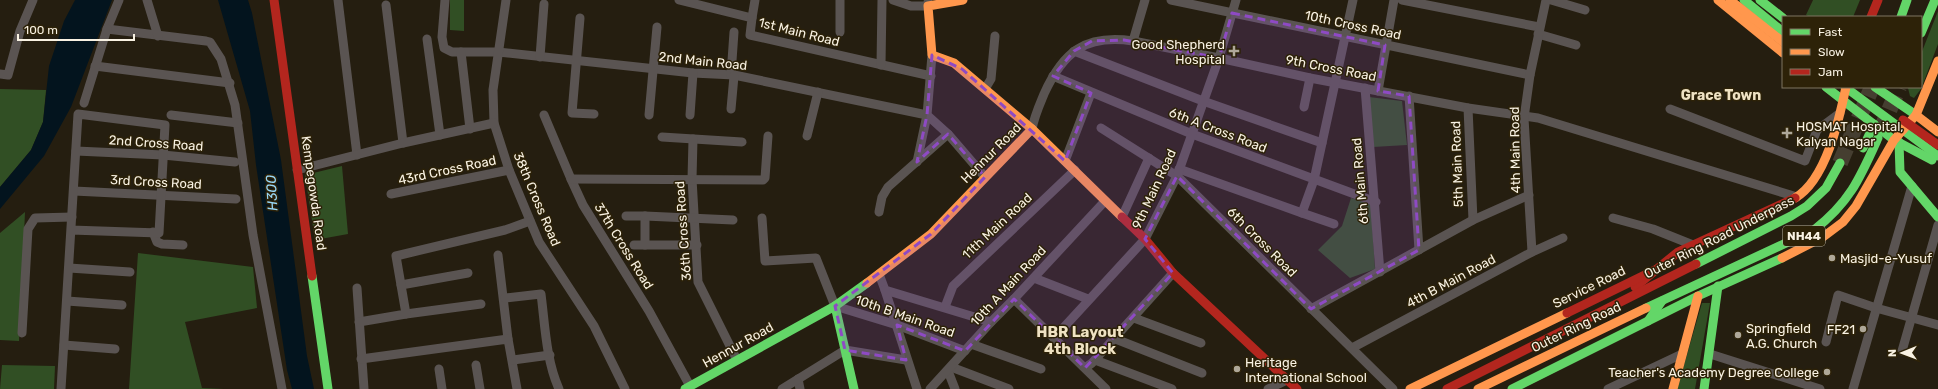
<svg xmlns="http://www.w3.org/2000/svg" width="1938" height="389" font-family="Rubik,sans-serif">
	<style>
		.green { fill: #314f24 }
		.water { fill: #03141e }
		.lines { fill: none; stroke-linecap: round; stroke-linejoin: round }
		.highway-tunnel { stroke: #453e30; stroke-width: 16; stroke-dasharray: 16 8; stroke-linecap: butt }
		.street { stroke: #5a5452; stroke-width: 9 }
		.fast { stroke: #63d668; stroke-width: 9 }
		.slow { stroke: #ff974d; stroke-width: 9 }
		.jam { stroke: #b3261e; stroke-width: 9 }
		.marked { fill: #8e4ac4; fill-opacity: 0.2; stroke: #8e4ac4; stroke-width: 3; stroke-dasharray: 8 5; stroke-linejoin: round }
		.poi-dot { fill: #afa899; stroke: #2d2208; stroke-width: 1.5 }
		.labels { text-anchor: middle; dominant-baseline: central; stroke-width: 3; stroke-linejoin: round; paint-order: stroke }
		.shield { fill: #2d2208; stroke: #bcb4a1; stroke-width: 1 }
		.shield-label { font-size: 12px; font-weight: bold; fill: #f9f2e3 }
		.street-label { font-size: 13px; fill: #f9f2e3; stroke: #2d2208 }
		.poi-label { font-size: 13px; fill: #f9f2e3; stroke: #2d2208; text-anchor: start }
		.neighbourhood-label { font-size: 14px; font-weight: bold; fill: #efe2c3; stroke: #2d2208 }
		.water-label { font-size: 14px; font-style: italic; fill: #98d7f7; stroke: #2d2208 }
		.quarter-label { font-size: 15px; font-weight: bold; fill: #efe2c3; stroke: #2d2208 }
	</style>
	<rect width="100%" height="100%" fill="#251e10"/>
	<g class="green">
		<polygon points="450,0 464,0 464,31 450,30"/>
		<polygon points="1813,0 1860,0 1853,17 1810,17 1806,15"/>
		<polygon points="1938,11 1938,44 1921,89 1914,98 1910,96 1908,88 1921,87 1921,54"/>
		<polygon points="0,89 46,90 43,122 31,150 0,187"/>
		<polygon points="1369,97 1402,101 1407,145 1373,147"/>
		<polygon points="342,166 348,234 315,240 305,175"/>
		<polygon points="1351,198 1371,204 1375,269 1350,278 1318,250 1342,226"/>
		<polygon points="25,212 19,341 0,340 0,233"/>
		<polygon points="138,253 253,267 257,308 185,322 202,388 224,389 129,389"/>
		<polygon points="1702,303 1710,303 1695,389 1677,389"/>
		<polygon points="2,365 55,366 54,389 0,389"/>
	</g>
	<g class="water">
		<polygon points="75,0 112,0 71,107 44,156 0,209 0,187 31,150 43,122 49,66 64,21"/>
		<polygon points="218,0 248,0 252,13 281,160 307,356 314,389 292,389 287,370 256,165 250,111"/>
	</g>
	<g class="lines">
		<g class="highway-tunnel">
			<polyline points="1880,132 1899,87"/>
			<polyline points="1840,163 1872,87"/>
		</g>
		<g class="street">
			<polyline points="119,0 107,29 206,41 210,42 221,59 235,105 253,235 282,389"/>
			<polyline points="147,0 158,36"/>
			<polyline points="338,0 357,155"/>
			<polyline points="445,0 442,37 444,48 452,52 498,52 693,73 734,75 927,115 917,162"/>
			<polyline points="506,0 493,90 494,123 509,170 539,242 594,326 625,389"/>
			<polyline points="679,0 752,18 750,35 931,76"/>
			<polyline points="840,0 840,32"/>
			<polyline points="893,0 911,6 928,6 928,2"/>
			<polyline points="1171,0 1530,75"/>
			<polyline points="1402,0 1539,27"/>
			<polyline points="1551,0 1585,10"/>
			<polyline points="386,5 403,143"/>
			<polyline points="580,18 572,113 594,114"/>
			<polyline points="752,18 755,0"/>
			<polyline points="1538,34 1576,45"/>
			<polyline points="427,39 440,135"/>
			<polyline points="1133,41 1219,58 1310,78 1468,108 1538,118 1797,197"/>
			<polyline points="1074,51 1203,101 1322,143"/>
			<polyline points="461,52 470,129"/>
			<polyline points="932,55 927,115 948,134 985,177"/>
			<polyline points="540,57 544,4"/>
			<polyline points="881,65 882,0"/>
			<polyline points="95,66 230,83"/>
			<polyline points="0,74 8,75 20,31 33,0"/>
			<polyline points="731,75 734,32"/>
			<polyline points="1053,76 1192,134 1376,202"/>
			<polyline points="1365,88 1380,272"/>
			<polyline points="985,89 991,79 995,36"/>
			<polyline points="1378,91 1394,0"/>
			<polyline points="1409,96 1419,250"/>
			<polyline points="84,103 107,29"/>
			<polyline points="1304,107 1310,78"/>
			<polyline points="1468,108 1473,220"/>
			<polyline points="731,109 734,76"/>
			<polyline points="1670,109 1805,161 1817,130 1840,113"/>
			<polyline points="171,115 238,123"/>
			<polyline points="544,115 571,179 583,205 649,311 690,386"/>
			<polyline points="649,115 657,27"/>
			<polyline points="690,115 693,73"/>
			<polyline points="1101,128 1177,176 1393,389"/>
			<path d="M1032,129C1034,117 1039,106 1044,94C1063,52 1085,34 1133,41L1145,0"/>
			<polyline points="807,136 818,92"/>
			<polyline points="662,137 742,142"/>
			<polyline points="693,139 692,179 698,282 737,360"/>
			<polyline points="76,151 163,155 235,162"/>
			<polyline points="1065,161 1091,93"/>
			<polyline points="1179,169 1302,213 1314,180 1353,0"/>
			<polyline points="297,170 403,143 494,123"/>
			<polyline points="571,179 763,180 765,178 768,136"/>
			<polyline points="74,191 236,199"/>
			<polyline points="391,194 509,170"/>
			<polyline points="879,212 882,197 888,187 948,134"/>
			<polyline points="1302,213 1334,224"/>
			<polyline points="626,216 645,216 645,245"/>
			<polyline points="645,216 733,220"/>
			<polyline points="1122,217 1149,158"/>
			<polyline points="762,218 765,261 816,258 835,306 897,325 965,351"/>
			<polyline points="1613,218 1653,229 1693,245"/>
			<polyline points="153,232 157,242 162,244 183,245"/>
			<polyline points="634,245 697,245"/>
			<polyline points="1532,252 1524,118 1530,75 1546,0"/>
			<polyline points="498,255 508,339"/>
			<polyline points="69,268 130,272"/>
			<polyline points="879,274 885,290 991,322"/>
			<polyline points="1034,278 1088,299"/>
			<polyline points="401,285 468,273"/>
			<polyline points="357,288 364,389"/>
			<polyline points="885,290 917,389"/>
			<path d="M505,298L541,294C545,325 546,360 559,389"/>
			<polyline points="1014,299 1106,389"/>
			<polyline points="67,301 122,305"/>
			<polyline points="945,307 953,286 1075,170"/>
			<polyline points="1311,309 1473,220 1529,195"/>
			<polyline points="406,314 481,304"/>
			<polyline points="1134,318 1201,343"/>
			<polyline points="359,322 406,314 396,256 505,230 530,221"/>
			<polyline points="22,333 28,229 35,218 72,217"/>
			<polyline points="1054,338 1145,239 1177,176 1219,58 1236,0"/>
			<polyline points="1113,338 1202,373"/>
			<polyline points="1826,342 1838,295 1876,308 1938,325"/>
			<polyline points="971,344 1041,369"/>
			<polyline points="64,345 115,349"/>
			<polyline points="1352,348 1532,252 1563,238"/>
			<polyline points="1902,351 1938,225"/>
			<polyline points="1710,354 1820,389"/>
			<polyline points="361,359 508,339 517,389"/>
			<polyline points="513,360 550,355"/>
			<polyline points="1095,360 1172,389"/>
			<polyline points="476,365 480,389"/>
			<polyline points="951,367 1009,389"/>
			<polyline points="1085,368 1092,363 1173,273"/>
			<polyline points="439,369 442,389"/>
			<polyline points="948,371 955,389"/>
			<polyline points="798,379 800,389"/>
			<polyline points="61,389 78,114 165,125 159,233 71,230"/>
			<polyline points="782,389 845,350 906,360"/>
			<polyline points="930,389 991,322 1014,299 1105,201"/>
			<polyline points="1268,389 1287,380"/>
			<polyline points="1608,389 1682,354"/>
			<polyline points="1853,389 1912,186"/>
		</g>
		<g class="fast">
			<polyline points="1744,0 1783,32"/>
			<polyline points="1760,0 1783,18"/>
			<polyline points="1901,17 1907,0"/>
			<polyline points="1921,33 1935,0"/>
			<polyline points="1826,87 1894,140"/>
			<polyline points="1845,87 1938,156"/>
			<polyline points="1875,87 1916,115"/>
			<polyline points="1894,140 1932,160"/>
			<polyline points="1899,142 1900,172 1938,217"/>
			<polyline points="1863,148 1874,124"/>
			<polyline points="1696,264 1791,216 1807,206 1826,188 1840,163"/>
			<polyline points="312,276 328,389"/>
			<polyline points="835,306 854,389"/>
			<path d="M1646,308L1814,230C1850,202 1860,178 1878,138"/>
			<polyline points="1648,321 1662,301"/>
			<polyline points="685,389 835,306 867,283"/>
			<polyline points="1512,389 1698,296 1782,258"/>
			<polyline points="1704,389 1718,286"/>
		</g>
		<g class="slow">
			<polyline points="963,0 928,6 932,55 954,63 1032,129 1122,217"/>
			<polyline points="1718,0 1783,53"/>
			<polyline points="1730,0 1783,42"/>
			<polyline points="1916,115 1938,132"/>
			<path d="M1795,198C1826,180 1839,120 1846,87"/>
			<polyline points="1782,258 1823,237 1843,222 1856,206 1894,140 1916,115 1938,61"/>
			<polyline points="867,283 931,234 1032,129"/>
			<polyline points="1410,389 1567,313"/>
			<polyline points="1478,389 1646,308"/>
			<polyline points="1673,389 1698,296"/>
		</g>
		<g class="jam">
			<polyline points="274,0 312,276"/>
			<polyline points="1871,17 1878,0"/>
			<polyline points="1903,120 1938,145"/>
			<polyline points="1122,217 1145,239 1173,273 1297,389"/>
			<polyline points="1635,287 1657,269"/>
			<polyline points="1567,313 1657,269 1678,252 1795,198"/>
			<polyline points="1447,389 1696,264"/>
		</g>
	</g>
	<path class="marked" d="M1232,13L1385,45L1378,91L1409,96L1419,250L1311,309L1177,176L1145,239L1173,273L1085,368L1014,299L965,351L897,325L906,360L845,350L835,306L931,234L985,177L948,134L917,162L927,115L932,55L962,69L1065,161L1091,93L1053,76L1074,51L1092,41L1124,40L1219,58Z"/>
	<g class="poi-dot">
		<path d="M1232 45h4v4h4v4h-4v4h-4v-4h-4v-4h4z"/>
		<path d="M1785 127h4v4h4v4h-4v4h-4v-4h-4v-4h4z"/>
		<circle cx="1832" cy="258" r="4"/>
		<circle cx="1863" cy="329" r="4"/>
		<circle cx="1738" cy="335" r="4"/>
		<circle cx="1237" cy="369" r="4"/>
		<circle cx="1827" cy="372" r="4"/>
	</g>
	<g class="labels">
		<rect class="shield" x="1783" y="226" width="42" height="20" rx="3"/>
		<g class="shield-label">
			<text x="1804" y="236">NH44</text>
		</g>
		<g class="street-label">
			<text transform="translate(1353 25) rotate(12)">10th Cross Road</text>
			<text transform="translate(799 32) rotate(14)">1st Main Road</text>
			<text transform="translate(703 61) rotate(6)">2nd Main Road</text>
			<text transform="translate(1331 68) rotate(11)">9th Cross Road</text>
			<text transform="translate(1218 130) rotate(21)">6th A Cross Road</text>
			<text transform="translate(156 143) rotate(4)">2nd Cross Road</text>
			<text transform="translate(1515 150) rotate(-91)">4th Main Road</text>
			<text transform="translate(991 153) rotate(-45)">Hennur Road</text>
			<text transform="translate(1457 164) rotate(-92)">5th Main Road</text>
			<text transform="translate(447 170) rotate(-12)">43rd Cross Road</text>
			<text transform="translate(1360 181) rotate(-95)">6th Main Road</text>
			<text transform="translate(156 182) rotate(3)">3rd Cross Road</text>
			<text transform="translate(1154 189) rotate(-65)">9th Main Road</text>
			<text transform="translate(314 193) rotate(82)">Kempegowda Road</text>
			<text transform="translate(537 199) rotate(67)">38th Cross Road</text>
			<text transform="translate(997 226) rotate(-43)">11th Main Road</text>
			<text transform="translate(683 231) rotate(-94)">36th Cross Road</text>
			<text transform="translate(1719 237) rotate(-27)">Outer Ring Road Underpass</text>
			<text transform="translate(1262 242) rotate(45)">6th Cross Road</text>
			<text transform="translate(624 246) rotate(58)">37th Cross Road</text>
			<text transform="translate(1451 281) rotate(-28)">4th B Main Road</text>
			<text transform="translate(1008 286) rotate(-47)">10th A Main Road</text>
			<text transform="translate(1589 287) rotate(-26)">Service Road</text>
			<text transform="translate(905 316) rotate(19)">10th B Main Road</text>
			<text transform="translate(1576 327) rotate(-26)">Outer Ring Road</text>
			<text transform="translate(738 345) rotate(-29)">Hennur Road</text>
		</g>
		<g class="poi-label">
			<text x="1225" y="44" text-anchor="end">Good Shepherd<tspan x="1225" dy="15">Hospital</tspan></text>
			<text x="1796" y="126">HOSMAT Hospital,<tspan x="1796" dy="15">Kalyan Nagar</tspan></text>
			<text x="1840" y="258">Masjid-e-Yusuf</text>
			<text x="1746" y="328">Springfield<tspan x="1746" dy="15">A.G. Church</tspan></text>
			<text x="1855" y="329" text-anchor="end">FF21</text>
			<text x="1245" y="362">Heritage<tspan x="1245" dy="15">International School</tspan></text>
			<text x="1819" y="372" text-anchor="end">Teacher's Academy Degree College</text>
		</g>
		<g class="neighbourhood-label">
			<text x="1721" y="95">Grace Town</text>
		</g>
		<g class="water-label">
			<text transform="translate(272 193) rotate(-93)">H300</text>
		</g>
		<g class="quarter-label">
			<text x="1080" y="332">HBR Layout<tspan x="1080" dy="17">4th Block</tspan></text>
		</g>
	</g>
	<rect x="1782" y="16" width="140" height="72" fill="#2d2208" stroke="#7f7560"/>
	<rect x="1790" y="29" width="20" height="6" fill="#63d668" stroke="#7f7560"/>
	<text x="1818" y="36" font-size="12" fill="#f9f2e3">Fast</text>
	<rect x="1790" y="49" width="20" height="6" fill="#ff974d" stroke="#7f7560"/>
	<text x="1818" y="56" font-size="12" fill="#f9f2e3">Slow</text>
	<rect x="1790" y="69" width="20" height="6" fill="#b3261e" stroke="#7f7560"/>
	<text x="1818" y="76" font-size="12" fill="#f9f2e3">Jam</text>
	<g transform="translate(1902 353) rotate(269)" stroke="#2d2208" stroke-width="3" paint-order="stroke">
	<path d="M0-3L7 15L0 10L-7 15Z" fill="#f9f2e3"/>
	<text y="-6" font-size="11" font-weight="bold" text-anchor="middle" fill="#f9f2e3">N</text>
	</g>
	<path d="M18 34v6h116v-6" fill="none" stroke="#f9f2e3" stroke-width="2"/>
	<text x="24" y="34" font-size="12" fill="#f9f2e3" stroke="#2d2208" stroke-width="3" paint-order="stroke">100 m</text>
</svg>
